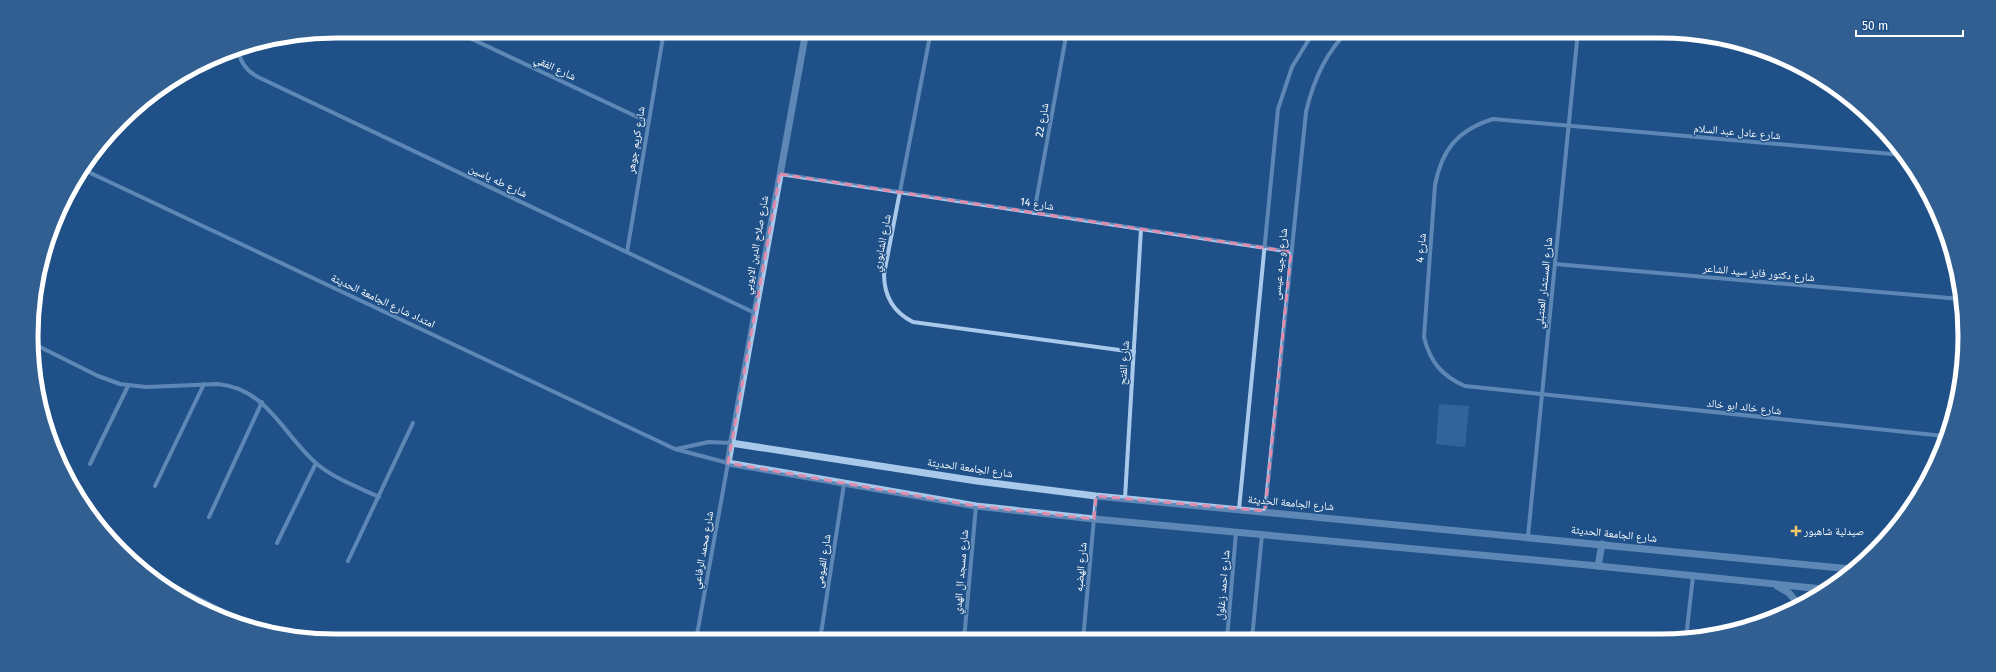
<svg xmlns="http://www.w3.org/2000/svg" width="1996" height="672" font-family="'Fira Sans','Noto Naskh Arabic',sans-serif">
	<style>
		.building { fill: #4b7db2 }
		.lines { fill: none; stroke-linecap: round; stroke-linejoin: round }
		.minor { stroke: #a9c9eb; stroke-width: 4 }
		.tertiary { stroke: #a9c9eb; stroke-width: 7 }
		.marked { fill: none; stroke: #e08cad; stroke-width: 3; stroke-dasharray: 8 5; stroke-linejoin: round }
		.poi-dot { fill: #f9ca69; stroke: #1f5188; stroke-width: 1.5 }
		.labels { text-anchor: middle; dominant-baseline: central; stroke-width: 3; stroke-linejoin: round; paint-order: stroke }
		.street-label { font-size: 11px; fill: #fff; stroke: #1f5188 }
		.poi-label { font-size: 11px; fill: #fff; stroke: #1f5188; text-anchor: start }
		.rim { fill: none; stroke: #fff; stroke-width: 5 }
	</style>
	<rect width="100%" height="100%" fill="#1f5188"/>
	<polygon class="building" points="1439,404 1469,406 1465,447 1436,444"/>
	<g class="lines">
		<g class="minor">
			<polyline points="455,31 648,122"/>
			<path d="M931,31L884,274C884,296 893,312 913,322L1134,352"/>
			<path d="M238,49C240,62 246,71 258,77L755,313"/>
			<path d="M1904,155L1493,119C1458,130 1442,149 1435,185L1424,337C1430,362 1442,376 1465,386L1944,436"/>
			<polyline points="82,169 675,449 728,463 696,640"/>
			<polyline points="780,174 1291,252"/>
			<polyline points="1034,213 1067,31"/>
			<polyline points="627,252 664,31"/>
			<polyline points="1555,264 1961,299"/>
			<path d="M32,343L98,376L120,384L146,387L218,384C268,389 283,435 317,464C335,479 358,487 379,497"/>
			<polyline points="1958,399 1965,332"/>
			<polyline points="676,449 709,442 731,443"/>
			<polyline points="90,464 128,386"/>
			<polyline points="155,486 204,384"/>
			<polyline points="1125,498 1141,229"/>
			<polyline points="1239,509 1278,109 1292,67 1314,31"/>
			<path d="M1265,511L1306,112C1313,82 1325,53 1348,31"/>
			<polyline points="209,517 262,402"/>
			<polyline points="1528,536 1578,31"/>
			<polyline points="277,543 316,463"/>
			<polyline points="348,561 413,423"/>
			<polyline points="150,574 265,632"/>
			<polyline points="174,594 175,587"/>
			<polyline points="1686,638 1693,576"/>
			<polyline points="1227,639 1236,532"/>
			<polyline points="1252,639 1262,534"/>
			<polyline points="820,640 844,484"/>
			<polyline points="964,640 976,506"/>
			<polyline points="1083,640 1096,496"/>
		</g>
		<g class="tertiary">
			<polyline points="806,31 728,463 976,506 1094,519 1598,566 1823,589"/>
			<polyline points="731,443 977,481 1096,496 1851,569"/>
			<polyline points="1598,566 1602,544"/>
			<polyline points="1777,586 1789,593 1800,606"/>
		</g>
	</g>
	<path d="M0 0H1996V672H0ZM780,174L1291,252L1265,511L1096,496L1094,519L976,506L728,463Z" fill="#1f5188" fill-opacity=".55" fill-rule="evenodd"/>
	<path class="marked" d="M780,174L1291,252L1265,511L1096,496L1094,519L976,506L728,463Z"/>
	<path class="poi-dot" d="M1794 525h4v4h4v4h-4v4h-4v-4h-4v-4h4z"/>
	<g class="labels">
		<g class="street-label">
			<text transform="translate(555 68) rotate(25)">شارع الفقي</text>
			<text transform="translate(1042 120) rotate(-80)">شارع 22</text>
			<text transform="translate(1737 132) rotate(5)">شارع عادل عبد السلام</text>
			<text transform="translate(636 140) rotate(-81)">شارع كريم جوهر</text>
			<text transform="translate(498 181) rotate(25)">شارع طه ياسين</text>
			<text transform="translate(1037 204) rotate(9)">شارع 14</text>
			<text transform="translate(882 243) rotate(-79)">شارع الشابوري</text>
			<text transform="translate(756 245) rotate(-80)">شارع صلاح الدين الايوبي</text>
			<text transform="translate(1421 248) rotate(-85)">شارع 4</text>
			<text transform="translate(1280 264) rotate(-84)">شارع وجيه عيسى</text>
			<text transform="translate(1759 273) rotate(5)">شارع دكتور فايز سيد الشاعر</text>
			<text transform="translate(1544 283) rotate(-84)">شارع المستشار العنتبلي</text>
			<text transform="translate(383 301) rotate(25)">امتداد شارع الجامعة الحديثة</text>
			<text transform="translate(1124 363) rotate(-86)">شارع الفتح</text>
			<text transform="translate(1744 407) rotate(6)">شارع خالد ابو خالد</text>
			<text transform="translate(970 468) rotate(8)">شارع الجامعة الحديثة</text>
			<text transform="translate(1291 503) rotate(5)">شارع الجامعة الحديثة</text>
			<text transform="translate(1614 534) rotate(6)">شارع الجامعة الحديثة</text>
			<text transform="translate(703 550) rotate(-80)">شارع محمد الرفاعي</text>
			<text transform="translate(823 561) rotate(-81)">شارع الفيومى</text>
			<text transform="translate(1081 567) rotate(-85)">شارع الهضبه</text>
			<text transform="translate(961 572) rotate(-85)">شارع مسجد ال الهدي</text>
			<text transform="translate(1223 585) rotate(-85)">شارع احمد زغلول</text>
		</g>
		<g class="poi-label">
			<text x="1804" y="531">صيدلية شاهبور</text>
		</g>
	</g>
	<path d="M0 0H1996V672H0ZM336 38H1660A298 298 0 0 1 1958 336V336A298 298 0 0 1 1660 634H336A298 298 0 0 1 38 336V336A298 298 0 0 1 336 38Z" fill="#315f92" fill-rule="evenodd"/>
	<path class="rim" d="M336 38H1660A298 298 0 0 1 1958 336V336A298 298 0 0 1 1660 634H336A298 298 0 0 1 38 336V336A298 298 0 0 1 336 38Z"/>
	<path d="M1856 30v6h107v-6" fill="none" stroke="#ffffff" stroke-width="2"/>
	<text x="1862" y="30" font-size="12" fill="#ffffff" stroke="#1f5188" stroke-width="3" paint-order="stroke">50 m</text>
</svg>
